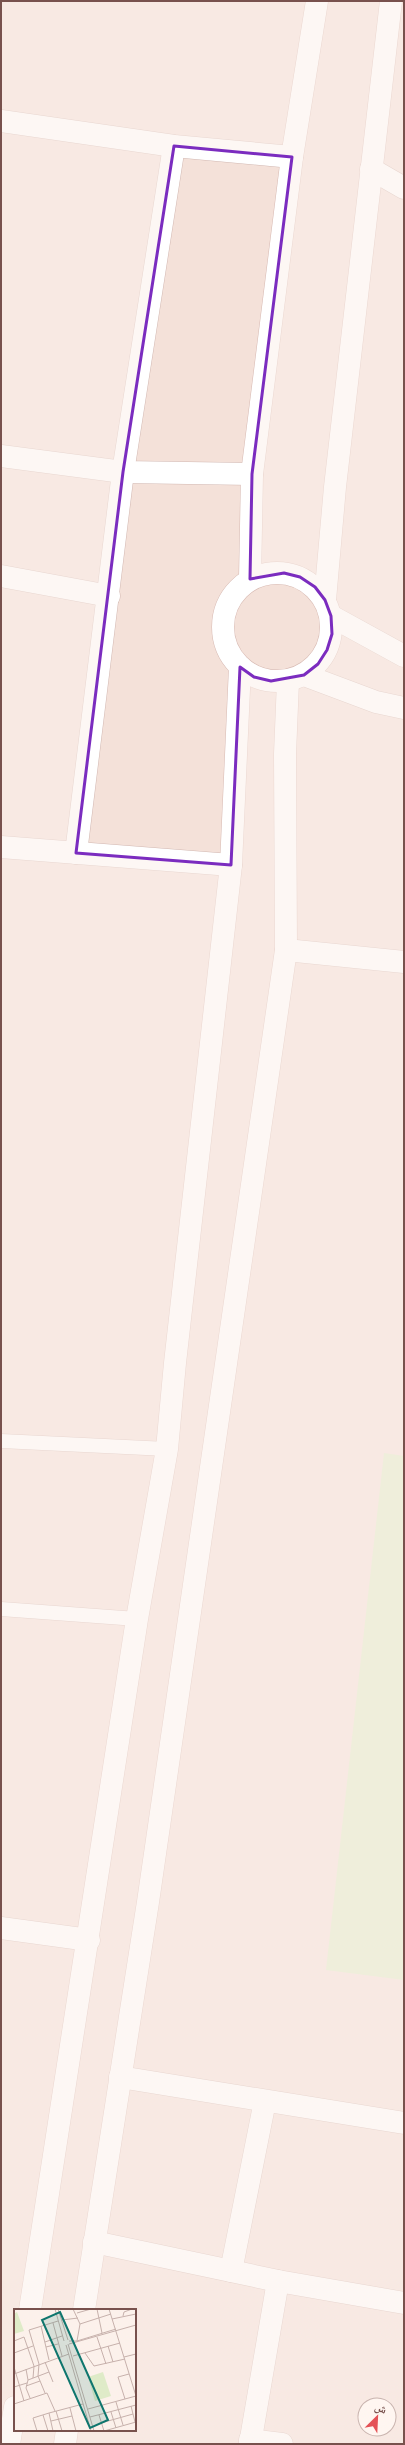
<svg xmlns="http://www.w3.org/2000/svg" width="405" height="2445" font-family="'Archivo Narrow','Noto Naskh Arabic',sans-serif">
	<style>
		.residential { fill: #f4e1d9; fill-rule: evenodd }
		.green { fill: #dfebc8 }
		.lines { fill: none; stroke-linecap: round; stroke-linejoin: round }
		.service-casing { stroke: #d2b8b2; stroke-width: 15 }
		.minor-casing { stroke: #d2b8b2; stroke-width: 23 }
		.secondary-casing { stroke: #d7b9b2; stroke-width: 23 }
		.service { stroke: #fff; stroke-width: 14 }
		.minor { stroke: #fff; stroke-width: 22 }
		.secondary { stroke: #fff; stroke-width: 22 }
		.marked { fill: none; stroke: #7b2cbf; stroke-width: 3; stroke-linejoin: round }
		.inset-road { fill: none; stroke: #c7b1ac; stroke-width: 1 }
		.view { fill: #0f766e; fill-opacity: 0.15; stroke: #0f766e; stroke-width: 2 }
		.inset-edge { fill: none; stroke: #78514d; stroke-width: 2 }
	</style>
	<rect width="100%" height="100%" fill="#fcf1eb"/>
	<path class="residential" d="M1,1H404V2444H1ZM15,2310H135V2430H15ZM365,2405H389V2429H365Z"/>
	<polygon class="green" points="384,1453 404,1456 404,1980 326,1970"/>
	<g class="lines">
		<g class="service-casing">
			<g id="service">
				<polyline points="1,1441 167,1449"/>
				<polyline points="1,1609 137,1619"/>
			</g>
		</g>
		<g class="minor-casing">
			<g id="minor">
				<polyline points="1,121 174,146 292,157"/>
				<polyline points="371,169 404,188"/>
				<polyline points="1,456 123,472 252,474"/>
				<polyline points="1,576 109,596"/>
				<polyline points="331,616 404,656"/>
				<polyline points="304,675 376,702 404,708"/>
				<polyline points="1,847 231,865"/>
				<polyline points="76,853 123,472 174,146"/>
				<polyline points="286,950 404,962"/>
				<polyline points="1,1928 89,1940"/>
				<polyline points="120,2077 404,2123"/>
				<polyline points="94,2242 278,2281 404,2303"/>
				<polyline points="231,2271 265,2101"/>
				<polyline points="250,2440 282,2444"/>
				<polyline points="250,2444 278,2281"/>
			</g>
		</g>
		<g class="secondary-casing">
			<g id="secondary">
				<circle cx="277" cy="627" r="54"/>
				<polyline points="250,579 252,474 292,157 317,1"/>
				<polyline points="325,600 335,487 391,1"/>
				<polyline points="30,2310 137,1619 167,1449 175,1363 231,865 240,667"/>
				<polyline points="84,2310 148,1902 286,950 285,754 288,681"/>
				<polyline points="9,2444 15,2407"/>
				<polyline points="65,2444 67,2430"/>
			</g>
		</g>
		<use href="#service" class="service"/>
		<use href="#minor" class="minor"/>
		<use href="#secondary" class="secondary"/>
	</g>
	<path d="M0 0H405V2445H0ZM174,146L292,157L252,474L250,579L284,573L300,577L315,587L325,600L331,616L332,634L327,650L318,664L304,675L271,681L254,677L240,667L231,865L76,853L123,472Z" fill="#fcf1eb" fill-opacity=".55" fill-rule="evenodd"/>
	<path class="marked" d="M174,146L292,157L252,474L250,579L284,573L300,577L315,587L325,600L331,616L332,634L327,650L318,664L304,675L271,681L254,677L240,667L231,865L76,853L123,472Z"/>
	<g transform="translate(14 2309)">
		<rect width="122" height="122" fill="#fcf1eb"/>
		<path d="M3,3L10,22L0,25V5ZM89,63L97,87L81,92L74,68Z" fill="#dfebc8"/>
		<path class="inset-road" d="M41,0L50,32M44,0L54,31M59,0L66,15L63,32M83,0L88,24M95,0L122,87M63,4L77,0M109,7L110,3L118,0M98,10L122,5M48,11L64,9M39,14L48,47M66,15L97,5M27,17L35,51M83,28L92,55M0,32L10,28L20,57L19,69M55,32H63L102,20M31,33L48,27M54,35L80,122M55,35L122,16M52,36L77,122M94,37L99,53M32,38L44,35M0,44L19,37M71,44L80,57L111,50M59,47L106,34M110,48L122,45M31,53L39,73M0,58L10,92M12,60L14,71L12,79L16,89M0,65L55,45M14,71L35,63M12,77L26,72M0,78L13,74M31,84L24,67L25,55L15,21L44,12M111,90L104,68L115,65M102,93L109,116M0,95L33,84L41,102M117,97L121,113M56,99L62,122M74,100L122,87M42,102L48,122M97,103L102,119M35,104L69,95M29,106L34,122M85,106L90,122M76,108L122,96M37,112L58,107M87,114L119,105M23,122L19,109L35,104L39,122M90,122L122,113"/>
		<path class="view" d="M46,3L94,111L76,119L28,11Z"/>
		<rect width="122" height="122" class="inset-edge"/>
	</g>
	<rect width="405" height="2445" fill="none" stroke="#78514d" stroke-width="4"/>
	<g transform="translate(377 2417) rotate(24)"><circle r="19" fill="#fff6f1" stroke="#c9b4af"/>
	<path d="M0-3L7 15L0 10L-7 15Z" fill="#e45257"/>
	<text y="-6" font-size="11" font-weight="bold" text-anchor="middle" fill="#78514d">ش</text>
	</g>
</svg>
